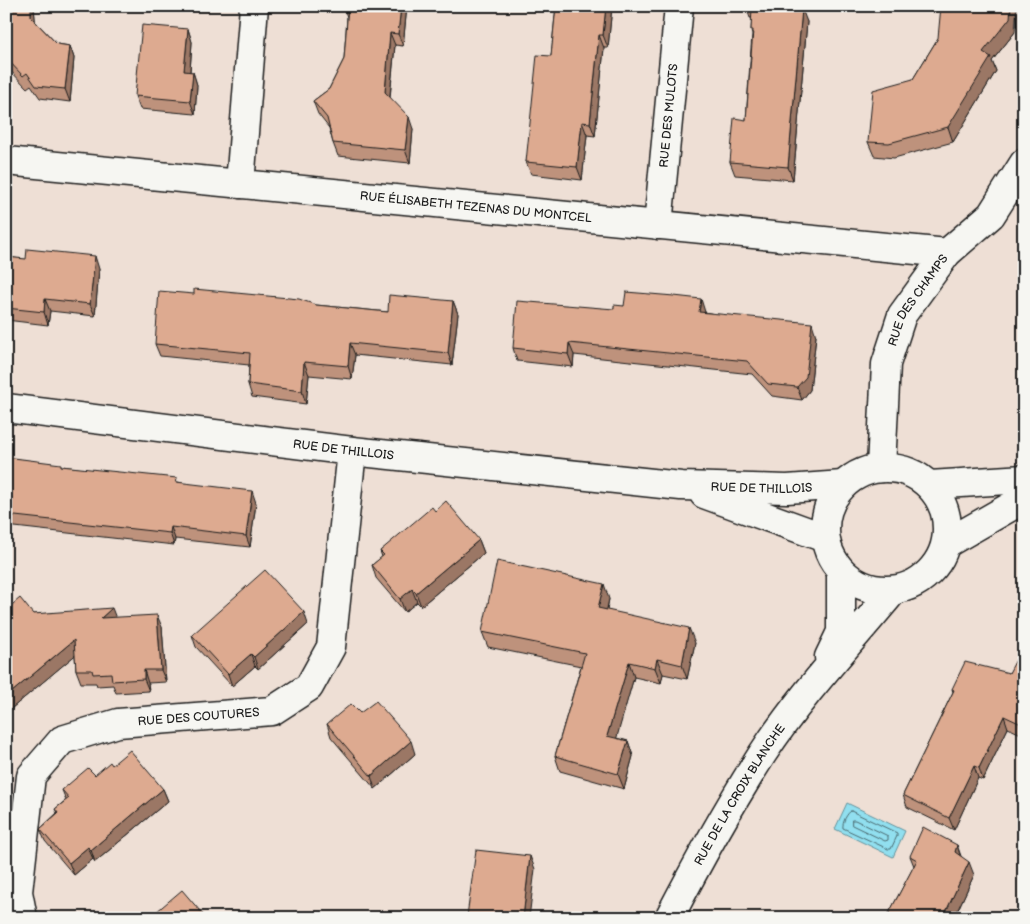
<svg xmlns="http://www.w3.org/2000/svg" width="1030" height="924" font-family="'Balsamiq Sans',sans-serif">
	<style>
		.water { fill: #91dfef; stroke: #62919b }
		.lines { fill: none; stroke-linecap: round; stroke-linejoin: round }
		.shore { stroke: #4b6a70; stroke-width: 1 }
		.minor-casing { stroke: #1c1c1c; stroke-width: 31 }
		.minor { stroke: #f6f6f2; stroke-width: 28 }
		.wall { fill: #be927c; stroke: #1c1c1c }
		.shaded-wall { fill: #9b7765; stroke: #1c1c1c }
		.building { fill: #ddaa90; stroke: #1c1c1c }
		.labels { text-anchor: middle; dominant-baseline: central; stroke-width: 4.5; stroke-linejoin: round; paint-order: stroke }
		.street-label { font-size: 12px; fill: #1c1c1c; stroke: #f6f6f2 }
	</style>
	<rect width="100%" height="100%" fill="#eedfd5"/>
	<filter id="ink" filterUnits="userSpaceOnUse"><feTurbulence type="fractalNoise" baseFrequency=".02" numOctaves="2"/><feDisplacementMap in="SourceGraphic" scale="10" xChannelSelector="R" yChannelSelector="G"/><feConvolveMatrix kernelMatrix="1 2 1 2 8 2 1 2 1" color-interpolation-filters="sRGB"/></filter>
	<g filter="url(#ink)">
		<polygon class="water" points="847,803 905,831 893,857 835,829"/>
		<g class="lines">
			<g class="shore">
				<path d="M851,811L897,833V836L891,849H888L843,828C842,823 847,813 851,811Z"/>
				<polygon points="852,820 855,820 888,836 888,840 885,841 852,825"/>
			</g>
			<g class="minor-casing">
				<g id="minor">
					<path id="s1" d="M6,161L947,253"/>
					<polyline points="240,184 254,6"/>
					<path id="s2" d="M658,225L679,6"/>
					<path id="s3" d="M6,408L352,451L681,486L787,489L843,485"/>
					<circle cx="886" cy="529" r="61"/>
					<path id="s4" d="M881,468L886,364L902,315L947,253L991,215L1024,163"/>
					<polyline points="930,485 1024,479"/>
					<polyline points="704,494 825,538"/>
					<polyline points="947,543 1024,499"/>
					<polyline points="829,657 841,632 841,571"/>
					<path id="s5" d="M23,918L18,892L31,776L62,740L118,723L272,711L309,687L331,647L352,451"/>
					<path id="s6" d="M669,918C698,862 729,806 763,753C801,695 849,644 893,591"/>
				</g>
			</g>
			<use href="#minor" class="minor"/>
		</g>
		<g class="wall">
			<polygon points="6,6 34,6 35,21 57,44 70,46 74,58 70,102 40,98 31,85 27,88 6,66"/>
			<polygon points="343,6 407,6 403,46 395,45 390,98 413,129 410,163 338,156 333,143 329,128 318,114 313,101 329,89 344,59 347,17"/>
			<polygon points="556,6 612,6 608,48 604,48 595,136 587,135 582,180 531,174 526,162 551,56"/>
			<polygon points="746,6 800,6 800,9 807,22 793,180 735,175 730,162 746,120 752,34 751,30 752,18 750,18"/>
			<polygon points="188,29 192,42 190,72 193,72 197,85 195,114 140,109 135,96"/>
			<polygon points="1015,32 992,61 996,71 953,142 894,158 874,156 868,142 913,79 938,38"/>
			<polygon points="6,257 99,269 95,316 50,311 48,325 6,320"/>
			<polygon points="453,301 458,314 452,365 355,355 352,379 309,375 306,404 252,397 248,384 249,365 160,356 155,344 316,305 388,312"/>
			<polygon points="624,306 705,312 816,336 810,390 802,400 772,396 752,374 574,355 573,367 517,361 513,348 614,309"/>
			<polygon points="6,457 62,466 178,482 256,503 250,547 175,539 174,545 6,526"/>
			<polygon points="435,511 479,540 484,553 421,606 417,602 405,612 376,578 372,565 382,557 380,551"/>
			<polygon points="609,599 607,610 695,643 687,679 663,674 661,683 634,677 616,738 628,741 633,756 624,789 560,771 555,756 581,666 488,647 482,632"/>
			<polygon points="33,614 115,617 162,627 166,682 148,683 149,691 116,693 113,685 97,686 96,683 81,683 76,670 75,655 6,713"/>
			<polygon points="308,624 258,669 255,666 232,686 196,647 192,635"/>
			<polygon points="1024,654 1024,734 1023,735 1008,728 983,780 978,778 954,830 907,807 903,795 953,692 952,689 1009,673"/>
			<polygon points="360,713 415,754 375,789 331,737 327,724"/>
			<polygon points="112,765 163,789 168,801 95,862 93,859 74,875 45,841 40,829 57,813 55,809 66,800 62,790 95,775"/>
			<polygon points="957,845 961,856 974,875 954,918 889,918 888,915 914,866 910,856"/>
		</g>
		<g class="shaded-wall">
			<polygon points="31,6 34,6 36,29 31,17"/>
			<polygon points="401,6 407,6 403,46 398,34"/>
			<polygon points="606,6 612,6 608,48 603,35"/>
			<polygon points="794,6 800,6 798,21 794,8"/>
			<polygon points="1011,6 1017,6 1015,32 992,61 996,71 953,142 948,127 983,52"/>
			<polygon points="802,9 807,22 793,180 788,167"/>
			<polygon points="188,29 192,42 189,84 184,71"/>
			<polygon points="390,33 395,45 389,105 385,92"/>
			<polygon points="599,35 604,48 595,136 590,123"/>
			<polygon points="70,46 74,58 70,102 65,89"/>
			<polygon points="193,72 197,85 195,114 190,101"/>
			<polygon points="409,117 413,129 410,163 405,150"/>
			<polygon points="582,122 587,135 582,180 577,167"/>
			<polygon points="95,256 99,269 95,316 90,304"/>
			<polygon points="45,299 50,311 48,325 44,312"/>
			<polygon points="701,299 705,312 704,324 699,312"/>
			<polygon points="453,301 458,314 452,365 448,353"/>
			<polygon points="812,323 816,336 810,390 802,400 797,387"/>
			<polygon points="350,343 355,355 352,379 348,366"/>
			<polygon points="569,343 574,355 573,367 568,354"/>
			<polygon points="304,362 309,375 306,404 302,391"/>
			<polygon points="252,491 256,503 250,547 246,536"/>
			<polygon points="171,527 175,539 174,545 170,533"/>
			<polygon points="479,540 484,553 421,606 416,593"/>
			<polygon points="604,584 609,599 604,623 598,608"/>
			<polygon points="412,589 417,602 405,612 400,599"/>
			<polygon points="112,608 117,621 101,618"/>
			<polygon points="304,612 308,624 258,669 254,657"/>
			<polygon points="157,615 162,627 166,682 161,670"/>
			<polygon points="689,628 695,643 687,679 682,665"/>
			<polygon points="74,640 79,652 6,713 6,697"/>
			<polygon points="251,654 255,666 232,686 228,674"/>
			<polygon points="657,659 663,674 661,683 655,668"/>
			<polygon points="629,662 634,677 613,751 607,736"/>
			<polygon points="144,670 148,683 149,691 144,679"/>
			<polygon points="1024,713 1024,734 1023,735 1019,723"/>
			<polygon points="1004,716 1008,728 983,780 979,768"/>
			<polygon points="411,741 415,754 375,789 371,776"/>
			<polygon points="628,741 633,756 624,789 618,774"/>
			<polygon points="974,766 978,778 954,830 949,818"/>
			<polygon points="163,789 168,801 95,862 91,850"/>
			<polygon points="957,845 961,858 955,852"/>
			<polygon points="88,847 93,859 74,875 69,863"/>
			<polygon points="530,856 535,869 529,918 523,918"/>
			<polygon points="969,862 974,875 954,918 943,918"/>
		</g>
		<g class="building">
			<polygon points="6,6 31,6 31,17 57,44 70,46 65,89 36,86 27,73 23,76 6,58"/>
			<polygon points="348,6 401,6 398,34 390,33 385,92 409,117 405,150 333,143 327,118 313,101 329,89 344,59"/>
			<polygon points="556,6 606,6 603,35 599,35 590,123 582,122 577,167 526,162 537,55 551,56"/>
			<polygon points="752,6 794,6 794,8 802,9 788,167 730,162 734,118 746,120 753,30 751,30"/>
			<polygon points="941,6 1011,6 1010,18 983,52 991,57 948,127 889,143 868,142 873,90 913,79 938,38"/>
			<polygon points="142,25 188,29 184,71 193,72 190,101 135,96"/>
			<polygon points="27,249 95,256 90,304 45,299 44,312 6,308 6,257 26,259"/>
			<polygon points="194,289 299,299 316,305 388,312 389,295 453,301 448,353 350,343 348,366 304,362 302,391 248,384 250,353 155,344 159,291 194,294"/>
			<polygon points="626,292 674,296 701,299 699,312 812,323 806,377 797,387 768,384 747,361 569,343 568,354 513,348 517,301 614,309 614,305 624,306"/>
			<polygon points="6,457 61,464 61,466 177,478 176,482 252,491 246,536 171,527 170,533 6,515"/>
			<polygon points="446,501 479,540 416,593 412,589 400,599 372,565 384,555 380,551 432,507 435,511"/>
			<polygon points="497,561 604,584 598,608 689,628 682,665 657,659 655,668 629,662 607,736 628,741 618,774 555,756 585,653 482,632"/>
			<polygon points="265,570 304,612 254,657 251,654 228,674 192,635"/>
			<polygon points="20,598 33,614 112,608 101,618 157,615 161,670 144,670 144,679 112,681 111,673 93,674 92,670 76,670 74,640 6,697 6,610"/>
			<polygon points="1020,652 1024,654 1024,713 1019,723 1004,716 979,768 974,766 949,818 903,795 954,690 952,689 965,662 1009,673"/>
			<polygon points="376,701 411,741 371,776 327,724 351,704 360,713"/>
			<polygon points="130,750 163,789 91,850 88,847 69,863 40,829 58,813 55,809 69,798 62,790 88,768 95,775 110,762 112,765"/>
			<polygon points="923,827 957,845 955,852 969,862 943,918 893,918 888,915 917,860 910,856"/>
			<polygon points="476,850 530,856 523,918 477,918 467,916"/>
			<polygon points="182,890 206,918 149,918"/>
		</g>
	</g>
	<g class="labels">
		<g class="street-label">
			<text stroke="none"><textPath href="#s2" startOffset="110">RUE DES MULOTS</textPath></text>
			<text stroke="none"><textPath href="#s1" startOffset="472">RUE ÉLISABETH TEZENAS DU MONTCEL</textPath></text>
			<text stroke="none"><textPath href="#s4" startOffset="176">RUE DES CHAMPS</textPath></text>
			<text stroke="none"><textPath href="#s3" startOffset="340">RUE DE THILLOIS</textPath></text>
			<text stroke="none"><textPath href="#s3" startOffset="760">RUE DE THILLOIS</textPath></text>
			<text stroke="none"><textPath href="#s5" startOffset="330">RUE DES COUTURES</textPath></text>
			<text stroke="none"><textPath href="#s6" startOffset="142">RUE DE LA CROIX BLANCHE</textPath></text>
		</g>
	</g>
	<rect width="1030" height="924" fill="none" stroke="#f6f6f2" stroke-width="25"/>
	<rect x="12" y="12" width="1005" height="899" fill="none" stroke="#1c1c1c" stroke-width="2" filter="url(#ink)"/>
</svg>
